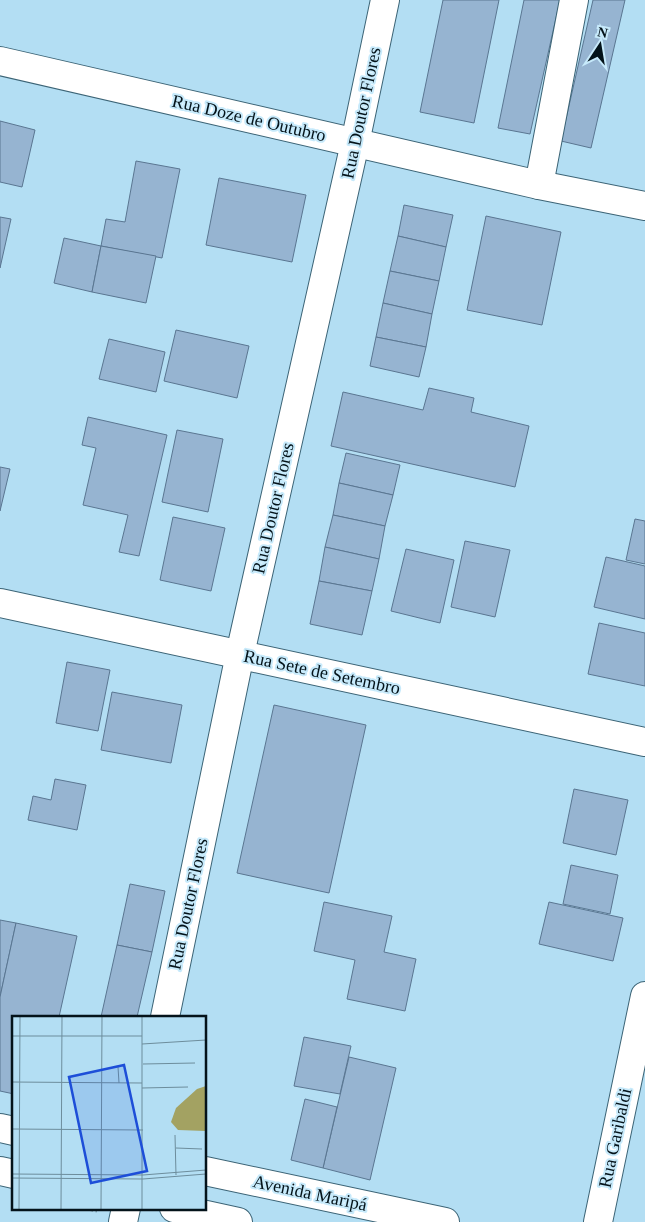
<svg xmlns="http://www.w3.org/2000/svg" width="645" height="1222" font-family="Georgia,serif">
	<style>
		.building { fill: #96b4d1; stroke: #5a7691 }
		.lines { fill: none; stroke-linecap: round; stroke-linejoin: round }
		.minor-casing { stroke: #3c6476; stroke-width: 30 }
		.major-casing { stroke: #3c6476; stroke-width: 30 }
		.path { stroke: #799bab; stroke-width: 3; stroke-dasharray: 4 2.5; stroke-linecap: butt }
		.minor { stroke: #fff; stroke-width: 28 }
		.major { stroke: #fff; stroke-width: 28 }
		.labels { text-anchor: middle; dominant-baseline: central; stroke-width: 4; stroke-linejoin: round; paint-order: stroke }
		.street-label { font-size: 18px; fill: #04131a; stroke: #c7eafb }
		.inset-road { fill: none; stroke: #6d8d9c; stroke-width: 1 }
		.view { fill: #1d4ed8; fill-opacity: 0.15; stroke: #1d4ed8; stroke-width: 2.5 }
		.inset-edge { fill: none; stroke: #04131a; stroke-width: 2.5 }
	</style>
	<rect width="100%" height="100%" fill="#b3def3"/>
	<g class="building">
		<polygon points="443,0 499,0 474,123 420,112"/>
		<polygon points="524,0 560,0 530,134 498,128"/>
		<polygon points="593,0 625,0 591,148 561,141"/>
		<polygon points="0,121 35,130 22,187 0,182"/>
		<polygon points="136,161 180,169 162,258 101,246 106,219 125,222"/>
		<polygon points="219,178 306,195 292,262 206,245"/>
		<polygon points="404,205 453,215 446,247 398,236"/>
		<polygon points="486,216 561,232 542,325 467,310"/>
		<polygon points="0,217 11,219 0,268"/>
		<polygon points="398,236 446,247 439,281 390,271"/>
		<polygon points="64,238 101,246 92,292 54,283"/>
		<polygon points="101,246 156,256 146,303 92,292"/>
		<polygon points="390,271 439,281 432,314 383,303"/>
		<polygon points="383,303 432,314 426,347 376,337"/>
		<polygon points="176,330 249,346 237,398 164,381"/>
		<polygon points="376,337 426,347 419,377 370,366"/>
		<polygon points="109,339 165,352 156,392 99,379"/>
		<polygon points="429,388 474,398 471,412 529,426 515,487 331,446 343,392 423,410"/>
		<polygon points="88,417 167,435 139,556 119,552 128,515 83,505 96,448 82,445"/>
		<polygon points="177,430 223,439 208,512 162,502"/>
		<polygon points="346,453 400,465 393,495 339,483"/>
		<polygon points="0,467 10,469 0,511"/>
		<polygon points="339,483 393,495 385,526 333,515"/>
		<polygon points="333,515 385,526 379,559 325,547"/>
		<polygon points="173,517 225,528 211,591 160,580"/>
		<polygon points="635,519 645,521 645,564 626,560"/>
		<polygon points="465,541 510,550 495,617 451,607"/>
		<polygon points="325,547 379,559 372,591 319,581"/>
		<polygon points="406,549 454,560 440,623 391,611"/>
		<polygon points="606,557 645,566 645,619 594,607"/>
		<polygon points="319,581 372,591 362,635 310,624"/>
		<polygon points="599,623 645,633 645,686 588,674"/>
		<polygon points="67,662 110,670 98,731 56,723"/>
		<polygon points="112,692 182,705 171,763 101,750"/>
		<polygon points="274,705 366,725 329,893 237,873"/>
		<polygon points="55,779 86,785 77,830 28,820 33,796 51,800"/>
		<polygon points="574,789 628,800 616,855 563,843"/>
		<polygon points="571,865 618,875 610,914 563,904"/>
		<polygon points="130,884 165,891 152,952 117,945"/>
		<polygon points="324,902 392,916 384,952 416,959 405,1011 347,999 355,960 314,951"/>
		<polygon points="549,902 623,918 613,961 539,944"/>
		<polygon points="0,920 16,923 0,997"/>
		<polygon points="16,923 77,936 59,1017 14,1017 14,1094 0,1091 0,997"/>
		<polygon points="117,945 152,952 137,1017 101,1017"/>
		<polygon points="304,1037 351,1046 340,1094 294,1086"/>
		<polygon points="349,1057 396,1068 370,1180 323,1168"/>
		<polygon points="305,1099 337,1107 323,1168 291,1160"/>
	</g>
	<g class="lines">
		<g class="minor-casing">
			<g id="minor">
				<polyline points="0,61 539,185 645,206"/>
				<polyline points="539,185 574,0"/>
				<polyline points="0,603 645,742"/>
				<polyline points="165,1017 240,654 355,143 385,0"/>
				<polyline points="123,1222 126,1208"/>
				<polyline points="598,1222 645,996"/>
			</g>
		</g>
		<g class="major-casing">
			<g id="major">
				<polyline points="0,1128 14,1131"/>
				<polyline points="0,1171 14,1174"/>
				<polyline points="205,1171 445,1222"/>
				<polyline points="174,1208 238,1222"/>
			</g>
		</g>
		<polyline class="path" points="83,1208 97,1211"/>
		<use href="#minor" class="minor"/>
		<use href="#major" class="major"/>
	</g>
	<g class="labels">
		<g class="street-label">
			<text transform="translate(361 113) rotate(-78)">Rua Doutor Flores</text>
			<text transform="translate(249 118) rotate(13)">Rua Doze de Outubro</text>
			<text transform="translate(273 508) rotate(-77)">Rua Doutor Flores</text>
			<text transform="translate(322 672) rotate(12)">Rua Sete de Setembro</text>
			<text transform="translate(188 904) rotate(-78)">Rua Doutor Flores</text>
			<text transform="translate(615 1138) rotate(-78)">Rua Garibaldi</text>
			<text transform="translate(310 1193) rotate(12)">Avenida Maripá</text>
		</g>
	</g>
	<g transform="translate(12 1016)">
		<rect width="194" height="194" fill="#b3def3"/>
		<path d="M194,70V115L166,114L159,106L164,92L185,73Z" fill="#a3a262"/>
		<path class="inset-road" d="M130,0V193M0,20H130M130,28L194,24M131,48L183,47M106,51L107,67M0,66L130,67M130,72L176,71M0,113L131,114M163,119L164,159M164,132L190,133M0,158L131,159L194,154M0,162L131,163L194,158M7,193L8,0M49,193L50,0M89,193L90,0"/>
		<path class="view" d="M112,49L135,155L79,167L57,61Z"/>
		<rect width="194" height="194" class="inset-edge"/>
	</g>
	<g transform="translate(600 45) rotate(12)" stroke="#c7eafb" stroke-width="4" paint-order="stroke">
	<path d="M0-4L9 19L0 12L-9 19Z" fill="#04131a"/>
	<text y="-8" font-size="14" font-weight="bold" text-anchor="middle" fill="#04131a">N</text>
	</g>
</svg>
